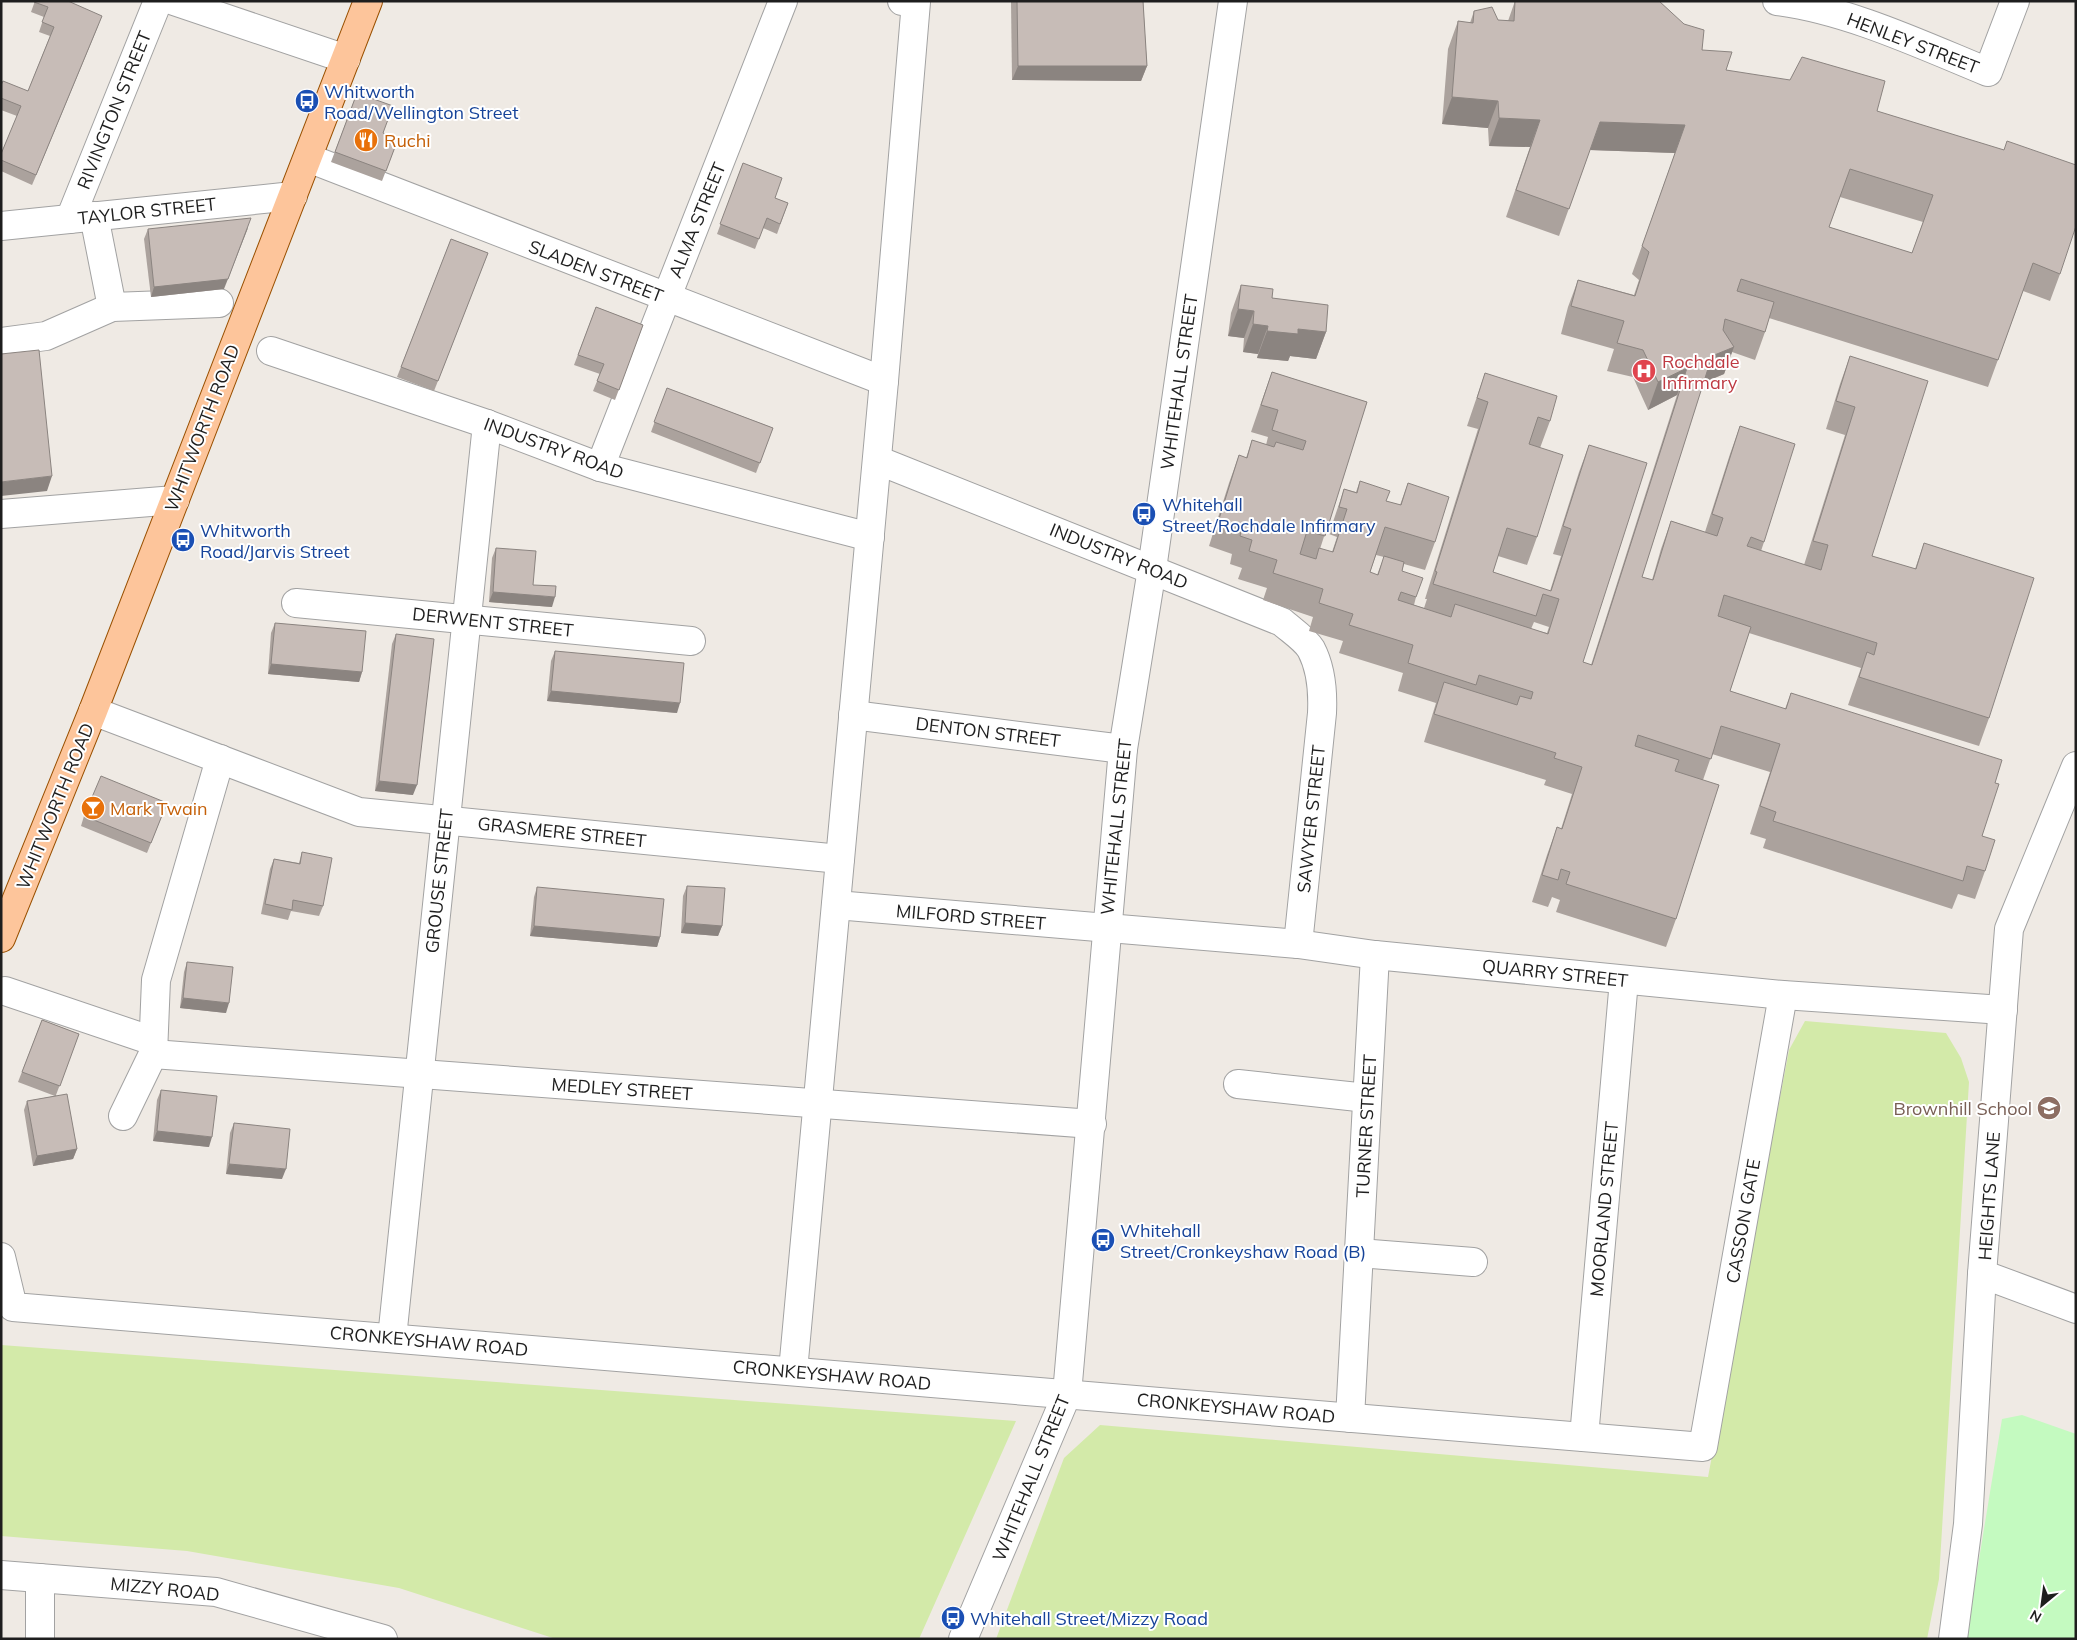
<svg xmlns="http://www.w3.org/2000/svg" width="2077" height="1640" font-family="Mulish,sans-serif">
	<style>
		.grass { fill: #d3eaa9 }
		.park { fill: #c4fac0 }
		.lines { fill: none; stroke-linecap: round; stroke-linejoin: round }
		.minor-casing { stroke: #a2a2a2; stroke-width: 30 }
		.primary-casing { stroke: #995000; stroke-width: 30 }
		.minor { stroke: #fff; stroke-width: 28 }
		.primary { stroke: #fdc59b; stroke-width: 28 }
		.wall { fill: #aba29d; fill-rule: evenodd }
		.shaded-wall { fill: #8b8480 }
		.building { fill: #c7bcb7; stroke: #8b8480; fill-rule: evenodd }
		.labels { text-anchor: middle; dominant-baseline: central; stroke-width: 4; stroke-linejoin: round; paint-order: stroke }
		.street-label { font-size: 18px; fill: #1e1e1e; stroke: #fff }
		.transit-label { font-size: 18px; fill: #164399; stroke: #fff; text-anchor: start }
		.food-label { font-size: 18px; fill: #c56008; stroke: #fff; text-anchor: start }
		.health-label { font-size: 18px; fill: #be3a42; stroke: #fff; text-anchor: start }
		.education-label { font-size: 18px; fill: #785e54; stroke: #fff; text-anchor: end }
	</style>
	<rect width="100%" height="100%" fill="#efeae4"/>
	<g class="grass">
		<polygon points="1805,1021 1946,1033 1961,1058 1969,1082 1939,1579 1927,1639 996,1639 1064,1458 1100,1425 1708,1477 1789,1050"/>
		<polygon points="1,1345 1016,1421 919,1639 556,1639 399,1588 187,1551 1,1536"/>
	</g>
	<polygon class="park" points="2022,1415 2076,1434 2076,1639 1966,1639 2002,1419"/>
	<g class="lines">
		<g class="minor-casing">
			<g id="minor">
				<polyline points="174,1 346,59"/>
				<path d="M1777,1C1848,10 1922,45 1988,72L2015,1"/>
				<polyline points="308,158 884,381"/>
				<polyline points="94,216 112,307"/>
				<polyline points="70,219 158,1"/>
				<polyline points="1,226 293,196"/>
				<polyline points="1,342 46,336 112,307 219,303"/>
				<polyline points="271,351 487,424 600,467 870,537"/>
				<path d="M877,460L1282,622C1291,630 1305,639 1311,649C1321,668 1323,692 1322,713L1298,944"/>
				<polyline points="600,467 783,1"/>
				<polyline points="1,514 175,500"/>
				<polyline points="296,603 691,641"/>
				<polyline points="93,711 359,812 840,859"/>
				<polyline points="853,715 1123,749"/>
				<polyline points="836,905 1298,944 1375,955 1783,995 2003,1010"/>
				<polyline points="5,991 153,1041"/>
				<polyline points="153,1054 1092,1124"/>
				<polyline points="1238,1084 1367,1098"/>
				<polyline points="123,1116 153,1054 156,980 220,759"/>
				<polyline points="1359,1253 1473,1262"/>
				<polyline points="1,1257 13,1307 1703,1447 1783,995"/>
				<polyline points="1982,1274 2076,1309"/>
				<polyline points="392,1338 487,424"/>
				<polyline points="793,1371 884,381 916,2 902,1"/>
				<polyline points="1350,1418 1375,955"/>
				<polyline points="1584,1437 1624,980"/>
				<polyline points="1,1575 216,1592 383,1639"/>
				<polyline points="40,1639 40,1578"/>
				<polyline points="963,1639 1067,1394 1123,749 1152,569 1233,1"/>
				<polyline points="1953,1639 1968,1524 1982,1274 2009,929 2076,766"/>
			</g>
		</g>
		<g class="primary-casing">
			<polyline id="primary" points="1,938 93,711 368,1"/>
		</g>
		<use href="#minor" class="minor"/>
		<use href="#primary" class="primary"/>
	</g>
	<g class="wall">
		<polygon points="35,1 98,26 32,185 1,171 1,154 17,116 1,110 1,85 28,91 50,36 39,32 44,17 31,12"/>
		<polygon points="1011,1 1143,1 1147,66 1141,81 1012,80"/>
		<path d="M1515,1H1659L1702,50L1726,70L1877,111L2060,274L2050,301L2023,291L1988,387L1769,318L1765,332L1755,360L1732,352L1724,374L1703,383L1642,577L1652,580L1661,549L1671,521L1705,532L1730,454L1740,426L1764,542L1761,551L1804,565L1845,435L1826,429L1840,384L1850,356L1872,556L1915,569L1924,543L1989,718L1979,746L1848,705L1861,668L1749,633L1730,691L1785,709L1791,693L1995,783L1982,836L1985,871L1975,899L1958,894L1952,909L1763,848L1766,839L1750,834L1770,772L1712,754L1703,780L1676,919L1666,947L1556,912L1560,900L1552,897L1548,907L1532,902L1547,855L1557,827L1561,829L1572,794L1544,785L1546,780L1424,742L1436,703L1398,691L1403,673L1339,653L1343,641L1309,631L1313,617L1263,600L1267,588L1238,579L1242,568L1230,564L1232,554L1209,546L1229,483L1239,455L1246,458L1252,440L1266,445L1268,437L1251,432L1262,400L1272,372L1367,402L1320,549L1332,552L1337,537L1329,534L1344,489L1356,492L1360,481L1386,501L1400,505L1408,483L1435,542L1425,570L1404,564L1402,571L1416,597L1414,605L1424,608L1427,599H1425L1478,429L1467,426L1485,373L1550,421L1540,448L1537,537L1527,565L1498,556L1493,572L1550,591L1561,556L1553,554L1579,472L1589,445L1583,662L1591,665L1677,395L1648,410L1633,377L1607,371L1614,349L1561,334L1568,307L1578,280L1634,295L1639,280L1632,274L1675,153L1590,150L1559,236L1506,217L1530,147L1489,146L1488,128L1442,124L1448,49L1458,21L1470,23L1474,11L1498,20L1508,21ZM1840,197L1923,222L1912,253L1829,227ZM1376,555L1384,557L1377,575L1370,572ZM1534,622L1549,627L1547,633L1531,629Z"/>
		<polygon points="357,93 383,133 398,139 382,181 331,162"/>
		<polygon points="743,163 775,198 788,203 777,234 763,228 755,249 717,234"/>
		<polygon points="148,229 224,289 151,297 144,239"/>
		<polygon points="451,239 488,253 434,391 397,377"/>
		<polygon points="1241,285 1272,298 1326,332 1316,359 1290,356 1288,361 1257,358 1258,354 1243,352 1244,338 1228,336 1231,313"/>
		<polygon points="596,307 643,325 615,400 593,391 600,374 574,365"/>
		<polygon points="667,388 773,428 756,473 651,432"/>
		<polygon points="496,548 552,607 489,602 492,558"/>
		<polygon points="275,623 362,672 359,682 268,674 271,633"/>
		<polygon points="396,634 413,795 375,791 392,644"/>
		<polygon points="555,651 677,713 547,701 551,661"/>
		<polygon points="167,803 147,853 81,826 84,816"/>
		<polygon points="302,852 323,906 319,916 291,911 288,920 261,914 270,869 274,859 299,863"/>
		<polygon points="687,886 722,926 718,936 681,933 683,896"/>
		<polygon points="537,887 660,937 657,947 530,936 534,897"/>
		<polygon points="187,962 226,1013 180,1008 184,972"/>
		<polygon points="42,1020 79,1034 56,1095 77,1149 73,1159 33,1166 24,1110 27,1101 55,1096 18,1082"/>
		<polygon points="161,1090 209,1147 153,1141 157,1100"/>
		<polygon points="234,1123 282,1179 226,1174 230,1133"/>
	</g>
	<g class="shaded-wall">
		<polygon points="102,16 98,26 32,185 36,175"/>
		<polygon points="1018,66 1147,66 1141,81 1012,80"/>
		<polygon points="1452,97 1498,101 1488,128 1442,124"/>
		<polygon points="1499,118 1540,120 1530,147 1489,146"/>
		<polygon points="1600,122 1685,125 1675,153 1590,150"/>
		<polygon points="248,228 224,289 151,297 154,287"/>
		<polygon points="1238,309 1254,311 1244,338 1228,336"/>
		<polygon points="1253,324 1268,326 1258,354 1243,352"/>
		<polygon points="1298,329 1326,332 1316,359 1290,356 1288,361 1257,358 1267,331"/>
		<polygon points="1734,347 1724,374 1702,383 1712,356"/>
		<polygon points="1687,368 1677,395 1648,410 1658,382"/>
		<polygon points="52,476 47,491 1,496 1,482"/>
		<polygon points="493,592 555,597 552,607 489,602"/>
		<polygon points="271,664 362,672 359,682 268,674"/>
		<polygon points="551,691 680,703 677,713 547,701"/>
		<polygon points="379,781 417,785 413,795 375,791"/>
		<polygon points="685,923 722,926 718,936 681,933"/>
		<polygon points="534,926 660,937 657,947 530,936"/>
		<polygon points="183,998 229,1003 226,1013 180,1008"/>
		<polygon points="157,1131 212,1137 209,1147 153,1141"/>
		<polygon points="77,1149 73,1159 33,1166 37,1156"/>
		<polygon points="229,1164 286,1169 282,1179 226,1174"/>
	</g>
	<g class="building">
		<polygon points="35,1 68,1 102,16 36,175 1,160 1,154 21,106 1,98 1,85 3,81 28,91 54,27 42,22 48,7 34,2"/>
		<polygon points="1017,1 1143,1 1147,66 1018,66"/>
		<path d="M1515,1H1659L1684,24L1704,30L1702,50L1732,52L1726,70L1790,80L1802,57L1885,81L1877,111L2004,150L2007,141L2076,165V226L2060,274L2033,263L1998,360L1741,279L1737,291L1774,302L1765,332L1725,319L1723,330L1734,347L1712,356L1642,577L1653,580L1671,521L1717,536L1723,518L1712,514L1740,426L1795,444L1764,542L1751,537L1747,546L1821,570L1828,545L1813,541L1855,407L1836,401L1850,356L1928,381L1872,556L1916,569L1924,543L2034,578L1989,718L1859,677L1867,652L1874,655L1877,643L1724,595L1718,616L1751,627L1730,691L1786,709L1791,693L2002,760L1995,783L1999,784L1982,836L1995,840L1985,871L1967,866L1963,881L1773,821L1776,812L1760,806L1780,744L1721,726L1711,759L1638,735L1635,746L1679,760L1675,771L1719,785L1676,919L1566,884L1570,872L1561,869L1558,880L1542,875L1557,827L1562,829L1582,767L1554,758L1556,753L1434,714L1444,682L1517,705L1520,696L1531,699L1533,692L1479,675L1476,685L1408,663L1413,645L1349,625L1353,614L1319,603L1323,589L1273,573L1277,560L1249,551L1252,540L1240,536L1242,527L1219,519L1239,455L1247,458L1252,440L1274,447L1276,442L1303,450L1306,441L1272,430L1278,410L1261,405L1272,372L1367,402L1325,536L1307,531L1300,554L1316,559L1319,548L1333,552L1347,509L1339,507L1344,489L1357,493L1360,481L1390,491L1386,501L1401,505L1408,483L1449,497L1435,542L1385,527L1370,572L1378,575L1384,556L1404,562L1402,571L1423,578L1416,597L1401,592L1398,600L1451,617L1455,604L1548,634L1559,599L1543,594L1536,616L1433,584L1437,572L1435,571L1488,402L1477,398L1485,373L1557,396L1550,421L1538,417L1529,444L1563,455L1537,537L1507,528L1493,572L1551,591L1571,529L1563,526L1589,445L1647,463L1583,662L1592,665L1687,368L1658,382L1643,350L1617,343L1624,321L1571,306L1578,280L1635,296L1649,252L1642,246L1685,125L1600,122L1569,209L1516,190L1540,120L1499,118L1498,101L1452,97L1458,21L1473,23L1474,11L1492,7L1498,20L1514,21ZM1850,169L1933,195L1912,253L1829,227Z"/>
		<polygon points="357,93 393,106 383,133 398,139 386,171 335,152"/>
		<polygon points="743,163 782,178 775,198 788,203 780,224 767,218 759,239 720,224"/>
		<polygon points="251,218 228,279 154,287 148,229"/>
		<polygon points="451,239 488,253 438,381 401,367"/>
		<polygon points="1241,285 1273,289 1272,298 1328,305 1326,332 1298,329 1298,334 1267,331 1268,326 1253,324 1254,311 1238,309"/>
		<polygon points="596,307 643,325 619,390 597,381 604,364 578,355"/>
		<polygon points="39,350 52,476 1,482 1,354"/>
		<polygon points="667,388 773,428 760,463 654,422"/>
		<polygon points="496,548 536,551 533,585 556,586 555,597 493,592"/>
		<polygon points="275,623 366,631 362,672 271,664"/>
		<polygon points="396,634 434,639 417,785 379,781"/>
		<polygon points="555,651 684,663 680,703 551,691"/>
		<polygon points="101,776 167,803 151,843 84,816"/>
		<polygon points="302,852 332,858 323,906 293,900 292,910 265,904 274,859 300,864"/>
		<polygon points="687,886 725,888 722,926 685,923"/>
		<polygon points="537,887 664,899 660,937 534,926"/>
		<polygon points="187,962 233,967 229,1003 183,998"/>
		<polygon points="42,1020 79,1034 60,1086 22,1072"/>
		<polygon points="161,1090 217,1096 212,1137 157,1131"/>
		<polygon points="67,1094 77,1149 37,1156 27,1101"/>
		<polygon points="234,1123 290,1129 286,1169 229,1164"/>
	</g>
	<defs>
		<g id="bus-disc" transform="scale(1.25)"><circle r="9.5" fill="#1a4fb4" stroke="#fff"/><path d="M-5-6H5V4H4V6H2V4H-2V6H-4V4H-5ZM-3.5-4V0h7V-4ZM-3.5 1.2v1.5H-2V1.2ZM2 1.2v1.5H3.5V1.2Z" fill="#fff"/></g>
		<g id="restaurant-disc" transform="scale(1.25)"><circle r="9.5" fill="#e8710a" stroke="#fff"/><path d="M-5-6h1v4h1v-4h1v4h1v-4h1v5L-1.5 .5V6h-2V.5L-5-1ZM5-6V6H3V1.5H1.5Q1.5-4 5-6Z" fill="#fff"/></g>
		<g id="hospital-disc" transform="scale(1.25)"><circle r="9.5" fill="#e0444e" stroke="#fff"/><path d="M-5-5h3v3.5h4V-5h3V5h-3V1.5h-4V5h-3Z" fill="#fff"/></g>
		<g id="bar-disc" transform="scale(1.25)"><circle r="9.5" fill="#e8710a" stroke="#fff"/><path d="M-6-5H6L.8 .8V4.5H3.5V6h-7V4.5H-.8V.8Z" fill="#fff"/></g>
		<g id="school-disc" transform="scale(1.25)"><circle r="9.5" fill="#8d6e63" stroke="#fff"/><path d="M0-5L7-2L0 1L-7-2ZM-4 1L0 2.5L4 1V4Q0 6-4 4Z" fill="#fff"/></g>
	</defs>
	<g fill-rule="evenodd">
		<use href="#bus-disc" x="307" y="101"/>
		<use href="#restaurant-disc" x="366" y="140"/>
		<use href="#hospital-disc" x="1644" y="371"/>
		<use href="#bus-disc" x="1144" y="514"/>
		<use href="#bus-disc" x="183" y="540"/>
		<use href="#bar-disc" x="93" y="808"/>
		<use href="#school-disc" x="2049" y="1108"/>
		<use href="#bus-disc" x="1103" y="1240"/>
		<use href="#bus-disc" x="953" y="1618"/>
	</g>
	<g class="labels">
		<g class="street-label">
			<text transform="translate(1913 43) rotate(21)">HENLEY STREET</text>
			<text transform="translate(114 110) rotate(-68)">RIVINGTON STREET</text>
			<text transform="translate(147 211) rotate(-6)">TAYLOR STREET</text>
			<text transform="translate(697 220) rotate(-68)">ALMA STREET</text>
			<text transform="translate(596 271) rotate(21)">SLADEN STREET</text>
			<text transform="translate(1179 382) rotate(-82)">WHITEHALL STREET</text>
			<text transform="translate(202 428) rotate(-69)">WHITWORTH ROAD</text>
			<text transform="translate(554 448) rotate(20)">INDUSTRY ROAD</text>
			<text transform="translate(1119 556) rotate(22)">INDUSTRY ROAD</text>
			<text transform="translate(493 622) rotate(6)">DERWENT STREET</text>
			<text transform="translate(988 732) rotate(7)">DENTON STREET</text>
			<text transform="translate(55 806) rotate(-68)">WHITWORTH ROAD</text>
			<text transform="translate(1311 819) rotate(-84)">SAWYER STREET</text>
			<text transform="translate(1116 827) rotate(-84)">WHITEHALL STREET</text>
			<text transform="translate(562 832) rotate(6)">GRASMERE STREET</text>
			<text transform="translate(439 881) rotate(-84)">GROUSE STREET</text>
			<text transform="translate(971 917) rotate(5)">MILFORD STREET</text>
			<text transform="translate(1555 973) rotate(6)">QUARRY STREET</text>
			<text transform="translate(622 1089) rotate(4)">MEDLEY STREET</text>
			<text transform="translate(1366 1126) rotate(-87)">TURNER STREET</text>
			<text transform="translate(1989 1196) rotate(-86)">HEIGHTS LANE</text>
			<text transform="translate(1604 1209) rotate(-85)">MOORLAND STREET</text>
			<text transform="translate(1743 1221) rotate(-80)">CASSON GATE</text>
			<text transform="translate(429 1341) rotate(5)">CRONKEYSHAW ROAD</text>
			<text transform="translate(832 1375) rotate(5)">CRONKEYSHAW ROAD</text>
			<text transform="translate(1236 1408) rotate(5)">CRONKEYSHAW ROAD</text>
			<text transform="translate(1031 1478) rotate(-68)">WHITEHALL STREET</text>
			<text transform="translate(165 1589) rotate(6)">MIZZY ROAD</text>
		</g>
		<g class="transit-label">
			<text x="324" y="91">Whitworth<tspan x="324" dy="21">Road/Wellington Street</tspan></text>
			<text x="1162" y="504">Whitehall<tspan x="1162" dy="21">Street/Rochdale Infirmary</tspan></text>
			<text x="200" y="530">Whitworth<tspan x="200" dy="21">Road/Jarvis Street</tspan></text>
			<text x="1120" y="1230">Whitehall<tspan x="1120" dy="21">Street/Cronkeyshaw Road (B)</tspan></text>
			<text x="970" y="1618">Whitehall Street/Mizzy Road</text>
		</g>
		<g class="food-label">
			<text x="384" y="140">Ruchi</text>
			<text x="110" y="808">Mark Twain</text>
		</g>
		<g class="health-label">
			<text x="1662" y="361">Rochdale<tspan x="1662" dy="21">Infirmary</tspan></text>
		</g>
		<g class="education-label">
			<text x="2032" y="1108">Brownhill School</text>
		</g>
	</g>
	<rect width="2077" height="1640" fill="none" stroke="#1e1e1e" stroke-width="5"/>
	<g transform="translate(2042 1605) rotate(209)" stroke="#ffffff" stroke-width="4" paint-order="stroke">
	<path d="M0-4L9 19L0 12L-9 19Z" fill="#1e1e1e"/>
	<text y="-8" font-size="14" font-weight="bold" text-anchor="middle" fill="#1e1e1e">N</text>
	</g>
</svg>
